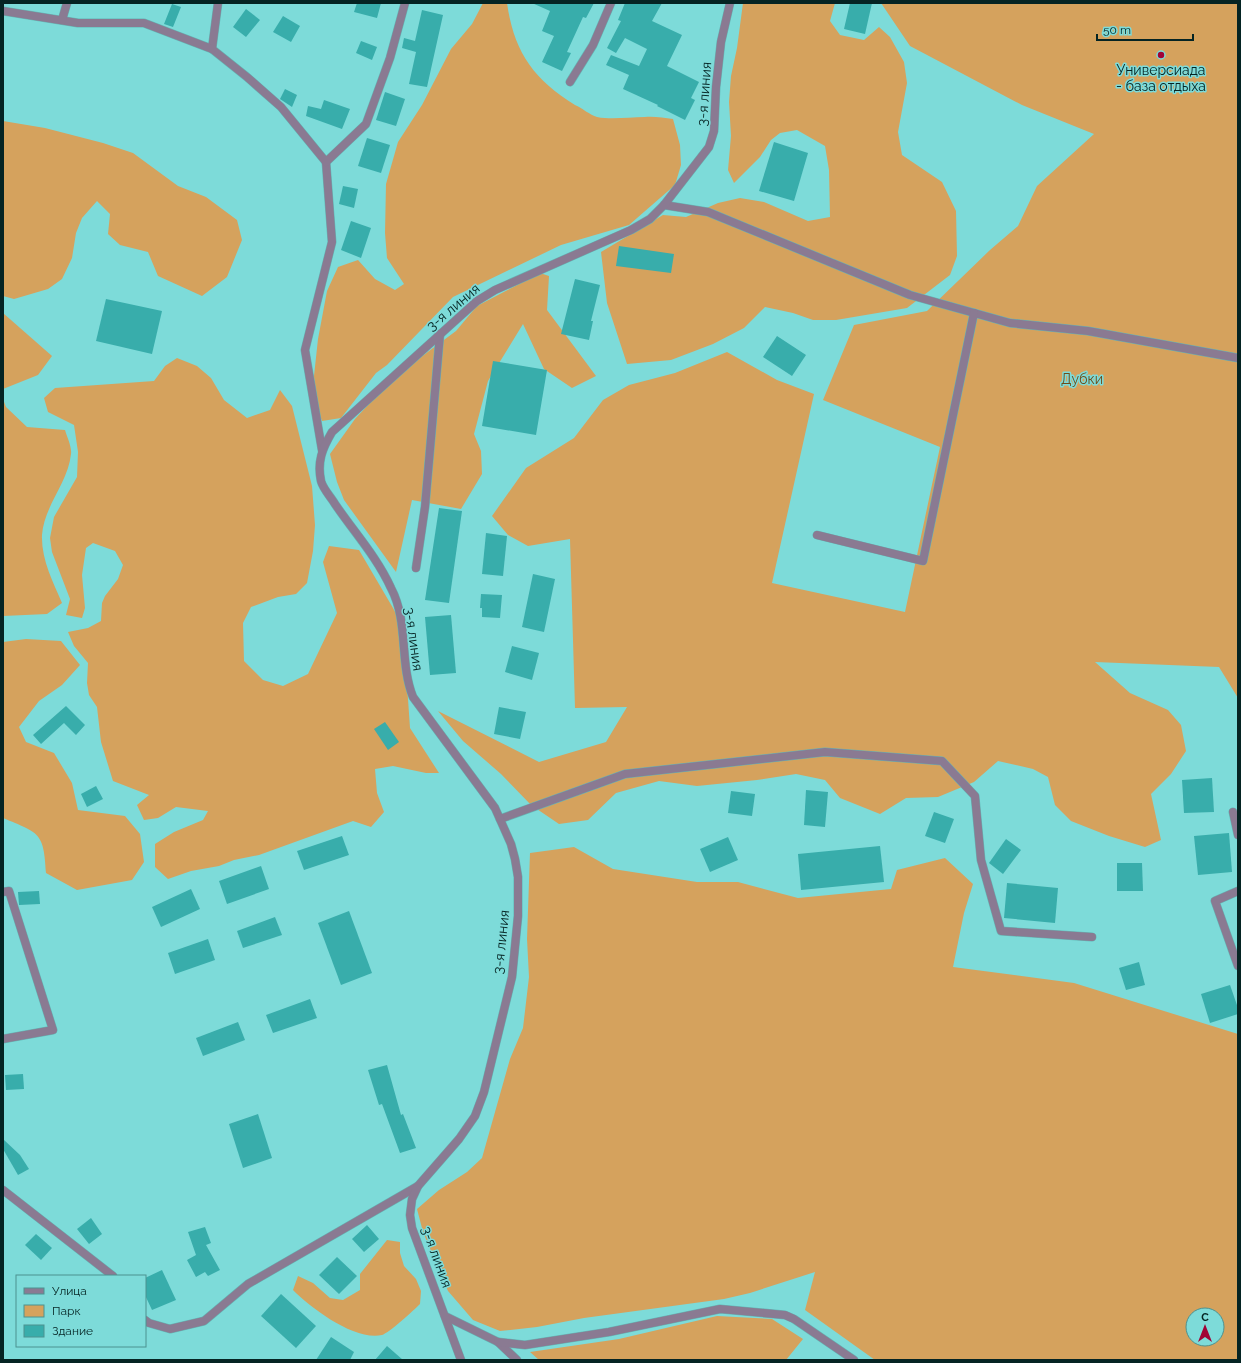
<svg xmlns="http://www.w3.org/2000/svg" width="1241" height="1363" font-family="Raleway,sans-serif">
	<style>
		.green { fill: #d5a25d; fill-rule: evenodd }
		.building { fill: #38adab }
		.lines { fill: none; stroke-linecap: round; stroke-linejoin: round }
		.lane-casing { stroke: #65b6b5; stroke-width: 9 }
		.street-casing { stroke: #65b6b5; stroke-width: 9 }
		.lane { stroke: #8a7a92; stroke-width: 8 }
		.street { stroke: #8a7a92; stroke-width: 8 }
		.poi-dot { fill: #a10236; stroke: #7ddbd9; stroke-width: 1.5 }
		.labels { text-anchor: middle; dominant-baseline: central; stroke-width: 3; stroke-linejoin: round; paint-order: stroke }
		.poi-label { font-size: 14px; fill: #052423; stroke: #7ddbd9 }
		.street-label { font-size: 14px; fill: #052423; stroke: #7ddbd9 }
		.park-label { font-size: 14px; fill: #6e4c19; stroke: #7ddbd9 }
	</style>
	<rect width="100%" height="100%" fill="#7ddbd9"/>
	<g class="green">
		<path d="M483,3H507C514,52 533,79 575,105C582,108 590,115 597,117C612,120 629,117 645,117C654,116 664,118 673,119L680,145L681,165L675,185L629,225L561,245L453,297L387,365L376,373L341,418L322,421L315,403L314,376L318,339L327,291L338,267L358,260L375,279L395,290L404,284L387,258L385,233L386,184L398,142L422,105L451,49L472,24Z"/>
		<polygon points="743,3 835,3 830,21 840,35 864,40 879,27 890,37 904,62 907,83 898,132 902,155 942,182 956,211 957,256 950,275 907,308 836,320 813,320 793,313 765,307 744,328 713,344 671,360 627,364 607,303 601,252 663,215 686,217 718,203 740,198 764,202 808,221 830,217 829,170 825,146 797,130 780,133 771,140 760,157 734,183 728,170 731,136 729,102 731,76 737,48"/>
		<polygon points="881,3 1238,3 1238,698 1219,667 1095,662 1130,693 1168,710 1181,725 1186,751 1171,774 1151,794 1161,840 1145,847 1109,836 1071,821 1055,805 1048,777 1033,769 998,761 974,782 938,797 906,798 880,814 840,798 825,780 796,774 757,780 697,786 659,781 616,793 588,820 559,824 531,805 501,774 463,741 438,711 539,762 606,742 627,707 575,708 570,539 528,546 508,535 492,516 526,468 574,438 603,400 629,385 675,373 727,352 777,380 814,394 772,583 905,612 940,447 823,400 854,325 927,311 990,250 1018,226 1037,186 1094,134 1022,105 910,46"/>
		<polygon points="3,121 45,128 103,143 133,153 178,186 206,197 237,220 242,240 227,277 202,296 158,276 148,252 120,245 108,234 110,214 97,201 82,218 76,233 72,258 62,279 48,289 14,299 3,296"/>
		<polygon points="540,273 549,276 547,310 596,376 572,388 544,369 523,324 488,381 474,434 481,451 482,474 461,509 412,500 396,572 344,500 337,482 330,454 355,419 394,377 456,331 477,306"/>
		<polygon points="3,313 52,356 38,375 3,389"/>
		<polygon points="177,358 197,366 211,378 224,400 247,418 270,410 280,390 292,406 312,486 315,525 313,551 307,583 296,594 278,597 251,607 243,623 244,661 263,680 283,686 308,674 337,613 323,562 329,546 359,550 393,608 403,627 410,728 439,773 426,773 393,766 375,769 377,793 384,812 371,827 353,821 259,855 234,860 219,866 191,871 168,879 155,867 155,844 174,832 203,820 208,811 176,807 158,818 144,820 137,805 149,795 113,781 101,742 97,707 89,695 87,683 88,663 74,646 68,632 88,628 101,621 102,603 105,596 118,579 123,565 115,551 93,543 86,548 82,575 85,608 82,618 66,615 70,599 52,552 50,538 54,517 77,477 78,452 74,425 48,412 44,398 55,388 154,381 165,366"/>
		<path d="M3,399L6,407L27,427L65,430C67,437 72,447 71,454C68,483 44,506 42,535C41,559 53,582 62,603L47,614L3,616Z"/>
		<path d="M26,639L61,641L80,665L62,685L39,701L19,727L26,742L54,753L72,783L78,810L125,816L140,834L144,862L132,880L77,890L46,873C44,832 39,833 3,818V642Z"/>
		<path d="M574,847L613,869L697,882H738L798,898L891,889L897,870L945,858L973,884L964,913L953,967L1074,983L1238,1034V1360H875L805,1310L815,1272L750,1293L724,1299L584,1318L537,1327L500,1331L473,1320L448,1291L423,1232L417,1209L439,1190L467,1172L482,1158L510,1059L523,1028L529,977L527,939L530,853ZM1193,1315H1217V1339H1193Z"/>
		<path d="M387,1240L400,1242V1253L404,1266L416,1279L421,1291L420,1304C414,1310 389,1333 382,1335C355,1341 312,1309 293,1290L298,1276L313,1283L330,1298L343,1300L360,1290V1274Z"/>
		<polygon points="717,1316 772,1319 803,1339 786,1360 539,1360 530,1352 619,1339"/>
	</g>
	<g class="building">
		<polygon points="357,3 381,3 377,18 354,12"/>
		<polygon points="532,3 594,3 586,18 583,17 567,52 571,53 562,71 542,62 554,36 542,31 550,11"/>
		<polygon points="625,3 662,3 652,21 682,35 667,66 699,82 691,98 695,100 685,120 657,106 658,105 623,89 629,75 606,65 611,55 639,66 647,49 625,38 616,53 607,48 621,21 618,20"/>
		<polygon points="850,3 872,3 865,34 844,29"/>
		<polygon points="172,4 181,7 173,27 164,24"/>
		<polygon points="246,9 260,20 246,37 233,27"/>
		<polygon points="422,10 443,15 427,87 409,84 416,52 402,48 404,38 415,41"/>
		<polygon points="283,16 300,26 291,42 273,32"/>
		<polygon points="361,41 377,47 372,60 356,53"/>
		<polygon points="285,89 297,95 292,107 280,99"/>
		<polygon points="385,92 405,99 396,126 376,120"/>
		<polygon points="324,100 350,109 342,129 306,116 308,106 321,109"/>
		<polygon points="367,138 390,145 381,173 358,166"/>
		<polygon points="774,142 808,153 794,201 759,191"/>
		<polygon points="343,186 358,189 354,208 339,204"/>
		<polygon points="351,221 371,228 361,258 341,250"/>
		<polygon points="619,246 674,254 671,273 616,266"/>
		<polygon points="575,279 600,285 591,321 593,321 589,340 561,334"/>
		<polygon points="106,299 162,311 152,354 96,341"/>
		<polygon points="777,336 806,355 792,376 763,357"/>
		<polygon points="493,361 547,370 536,435 482,426"/>
		<polygon points="439,508 462,511 449,603 425,600"/>
		<polygon points="486,533 507,536 503,576 482,574"/>
		<polygon points="533,574 555,579 544,632 522,627"/>
		<polygon points="481,594 502,595 500,618 482,617 482,608 480,608"/>
		<polygon points="451,615 456,673 430,675 425,617"/>
		<polygon points="512,646 539,653 532,680 505,672"/>
		<polygon points="66,706 85,725 76,735 64,723 41,744 33,735"/>
		<polygon points="499,707 526,712 520,739 494,734"/>
		<polygon points="385,722 399,742 388,750 374,729"/>
		<polygon points="1212,778 1214,812 1184,813 1182,780"/>
		<polygon points="96,786 103,799 87,807 81,794"/>
		<polygon points="806,790 828,792 825,827 804,825"/>
		<polygon points="731,791 755,794 752,816 728,813"/>
		<polygon points="934,812 954,819 945,843 925,836"/>
		<polygon points="1229,833 1232,872 1198,875 1194,836"/>
		<polygon points="342,836 349,855 304,870 297,851"/>
		<polygon points="728,837 738,860 710,872 700,849"/>
		<polygon points="1006,839 1021,850 1003,874 989,863"/>
		<polygon points="880,846 884,882 801,890 798,854"/>
		<polygon points="1117,863 1142,863 1143,891 1117,891"/>
		<polygon points="261,866 269,889 227,904 219,881"/>
		<polygon points="1007,883 1058,888 1055,923 1004,918"/>
		<polygon points="191,889 200,909 161,927 152,907"/>
		<polygon points="39,891 40,904 19,905 18,892"/>
		<polygon points="349,911 372,973 341,985 318,923"/>
		<polygon points="275,917 282,935 243,948 237,931"/>
		<polygon points="208,939 215,960 175,974 168,953"/>
		<polygon points="1139,962 1145,985 1126,990 1119,968"/>
		<polygon points="1230,985 1238,1008 1238,1014 1210,1023 1201,994"/>
		<polygon points="310,999 317,1018 273,1033 266,1015"/>
		<polygon points="238,1022 245,1040 203,1056 196,1038"/>
		<polygon points="387,1065 401,1115 403,1114 416,1148 400,1153 382,1104 379,1105 368,1070"/>
		<polygon points="23,1074 24,1089 6,1090 5,1075"/>
		<polygon points="258,1114 272,1158 243,1168 229,1124"/>
		<polygon points="3,1139 20,1155 29,1169 18,1175 3,1149"/>
		<polygon points="91,1218 102,1234 89,1244 77,1229"/>
		<polygon points="367,1225 379,1239 364,1252 352,1239"/>
		<polygon points="205,1227 211,1243 206,1245 220,1270 208,1276 205,1272 196,1277 187,1260 196,1255 188,1232"/>
		<polygon points="36,1234 52,1248 41,1260 25,1245"/>
		<polygon points="337,1257 357,1276 339,1294 319,1275"/>
		<polygon points="162,1270 176,1300 152,1310 145,1295 145,1278"/>
		<polygon points="281,1294 316,1326 296,1348 261,1316"/>
		<polygon points="331,1337 354,1352 350,1360 316,1360"/>
		<polygon points="387,1346 403,1360 375,1360"/>
	</g>
	<g class="lines">
		<g class="lane-casing">
			<g id="lane">
				<polyline points="218,3 212,49 247,77 281,107 326,162 332,242 305,350 322,450"/>
				<polyline points="3,11 78,23 144,23 212,49"/>
				<polyline points="62,20 67,3"/>
				<polyline points="570,82 593,45 611,3"/>
				<polyline points="326,162 366,124 390,58 405,3"/>
				<polyline points="664,205 708,212 910,295 1010,323 1088,331 1238,358"/>
				<polyline points="817,535 923,561 974,313"/>
				<polyline points="416,568 425,507 440,334"/>
				<polyline points="1233,812 1238,835"/>
				<polyline points="500,819 625,774 825,752 942,761 975,796 981,860 1001,931 1092,937"/>
				<polyline points="1238,891 1215,901 1238,966"/>
				<polyline points="3,892 9,891 53,1030 3,1039"/>
				<polyline points="3,1190 113,1276"/>
				<polyline points="445,1316 498,1342 517,1360"/>
				<polyline points="145,1320 149,1323 170,1329 204,1321 248,1284 418,1186"/>
				<polyline points="498,1342 525,1345 609,1332 720,1309 785,1315 794,1319 854,1360"/>
			</g>
		</g>
		<g class="street-casing">
			<path id="street" d="M461,1360L412,1228L410,1215L412,1199L418,1186L459,1139L475,1116L484,1092L512,977L518,916V877L515,859L511,844L495,808L413,697C399,662 409,622 391,588C377,557 354,532 335,504C331,497 323,489 321,481C317,462 322,449 332,432L477,301L495,290L631,230L650,219L664,205L709,147L714,131L716,87L721,42L730,3"/>
		</g>
		<use href="#lane" class="lane"/>
		<use href="#street" class="street"/>
	</g>
	<circle class="poi-dot" cx="1161" cy="55" r="4"/>
	<g class="labels">
		<g class="poi-label">
			<text x="1161" y="70">Универсиада<tspan x="1161" dy="16">- база отдыха</tspan></text>
		</g>
		<g class="street-label">
			<text transform="translate(704 94) rotate(-86)">3-я линия</text>
			<text transform="translate(453 307) rotate(-40)">3-я линия</text>
			<text transform="translate(414 639) rotate(82)">3-я линия</text>
			<text transform="translate(501 942) rotate(-84)">3-я линия</text>
			<text transform="translate(437 1257) rotate(70)">3-я линия</text>
		</g>
		<g class="park-label">
			<text x="1082" y="379">Дубки</text>
		</g>
	</g>
	<rect width="1241" height="1363" fill="none" stroke="#052423" stroke-width="8"/>
	<rect x="16" y="1275" width="130" height="72" fill="#7ddbd9" stroke="#4d9290"/>
	<rect x="24" y="1288" width="20" height="6" fill="#8a7a92" stroke="#4d9290"/>
	<text x="52" y="1295" font-size="12" fill="#052423">Улица</text>
	<rect x="24" y="1305" width="20" height="12" fill="#d5a25d" stroke="#4d9290"/>
	<text x="52" y="1315" font-size="12" fill="#052423">Парк</text>
	<rect x="24" y="1325" width="20" height="12" fill="#38adab" stroke="#4d9290"/>
	<text x="52" y="1335" font-size="12" fill="#052423">Здание</text>
	<g transform="translate(1205 1327)"><circle r="19" fill="#7ddbd9" stroke="#4d9290"/>
	<path d="M0-3L7 15L0 10L-7 15Z" fill="#a10236"/>
	<text y="-6" font-size="11" font-weight="bold" text-anchor="middle" fill="#052423">С</text>
	</g>
	<path d="M1097 34v6h96v-6" fill="none" stroke="#052423" stroke-width="2"/>
	<text x="1103" y="34" font-size="12" fill="#052423" stroke="#7ddbd9" stroke-width="3" paint-order="stroke">50 m</text>
</svg>
